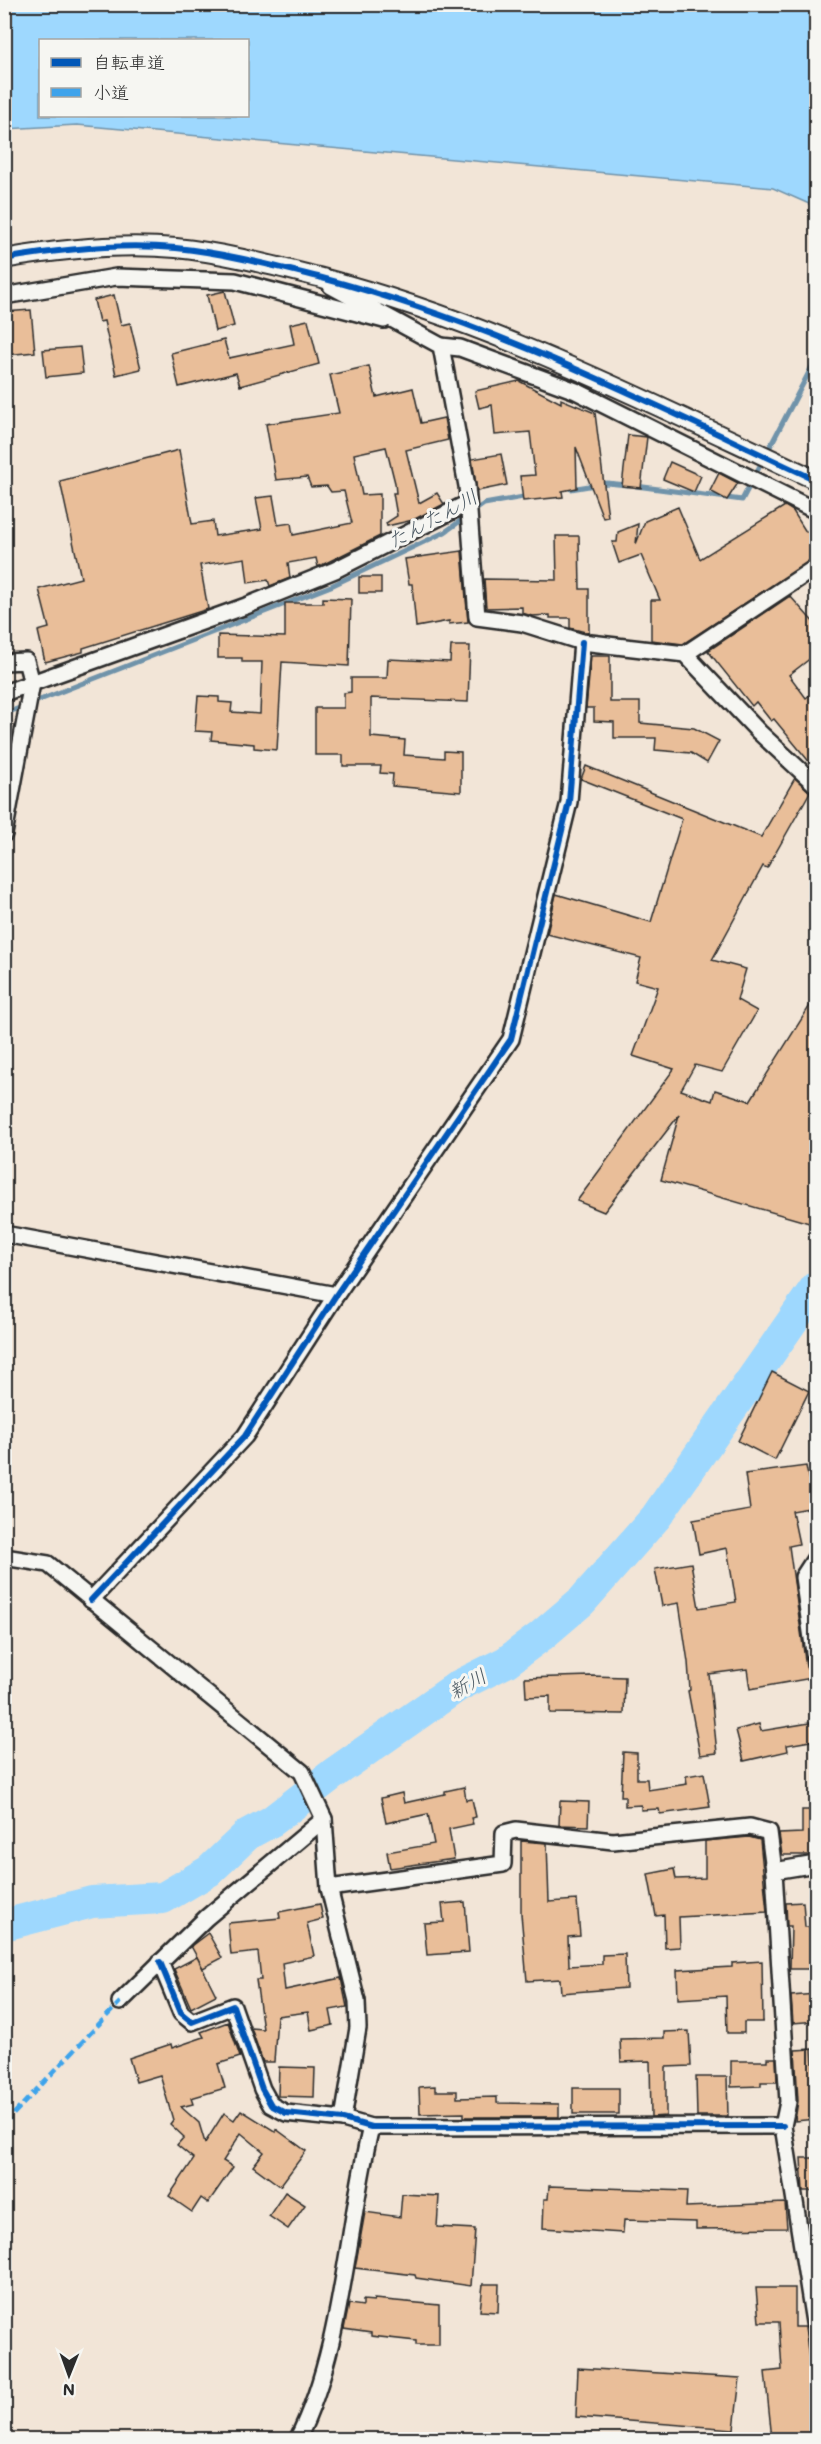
<svg xmlns="http://www.w3.org/2000/svg" width="821" height="2444" font-family="Mali,'Klee One',sans-serif">
	<style>
		.water { fill: #9ed8fe; stroke: #7093aa; stroke-width: 1.5; fill-rule: evenodd }
		.lines { fill: none; stroke-linecap: round; stroke-linejoin: round }
		.stream { stroke: #7093aa; stroke-width: 5 }
		.river { stroke: #9ed8fe; stroke-width: 32 }
		.building { fill: #e9be99; stroke: #2b2b2b; stroke-width: 1.5 }
		.minor-casing { stroke: #2b2b2b; stroke-width: 20 }
		.tertiary-casing { stroke: #2b2b2b; stroke-width: 22 }
		.minor { stroke: #f6f6f2; stroke-width: 15 }
		.tertiary { stroke: #f6f6f2; stroke-width: 18 }
		.quiet { stroke: #3ea3eb; stroke-width: 4.5; stroke-dasharray: 9 4.5; stroke-linecap: butt }
		.cycleway-casing { stroke: #f6f6f2; stroke-width: 10 }
		.cycleway { stroke: #0057b8; stroke-width: 6 }
		.labels { text-anchor: middle; dominant-baseline: central; stroke-width: 6; stroke-linejoin: round; paint-order: stroke }
		.water-label { font-size: 20px; font-style: italic; fill: #485660; stroke: #f6f6f2 }
	</style>
	<rect width="100%" height="100%" fill="#f2e5d7"/>
	<filter id="ink" filterUnits="userSpaceOnUse"><feTurbulence type="fractalNoise" baseFrequency=".0167" numOctaves="2"/><feDisplacementMap in="SourceGraphic" scale="12" xChannelSelector="R" yChannelSelector="G"/><feConvolveMatrix kernelMatrix="1 2 1 2 8 2 1 2 1" color-interpolation-filters="sRGB"/></filter>
	<g filter="url(#ink)">
		<path class="water" d="M4,5H816V207L773,188L77,125L5,129ZM40,40H248V116H40Z"/>
		<g class="lines">
			<g class="stream">
				<polyline points="636,486 742,500 816,359"/>
				<polyline points="571,489 607,483 627,485"/>
				<polyline points="4,714 331,586 445,532 484,504 529,496"/>
			</g>
			<polyline class="river" points="4,1925 92,1902 163,1898 209,1871 248,1834 272,1821 337,1771 458,1686 506,1662 541,1636 582,1601 656,1517 816,1287"/>
		</g>
		<g class="building">
			<polygon points="225,291 234,326 215,331 207,295"/>
			<polygon points="114,295 121,325 130,323 141,369 116,375 104,321 99,322 94,300"/>
			<polygon points="31,310 35,352 6,355 4,312"/>
			<polygon points="308,320 319,364 240,386 236,373 179,387 171,353 224,340 229,358 294,344 290,324"/>
			<polygon points="80,347 83,373 46,377 43,350"/>
			<polygon points="369,366 376,397 413,388 421,423 444,418 448,440 406,450 419,503 437,493 444,504 413,520 387,526 386,523 397,516 393,493 396,493 395,483 386,447 354,454 362,495 380,494 380,536 318,567 316,558 288,563 290,578 270,586 268,580 248,583 245,558 200,565 208,609 83,648 83,652 45,662 38,631 49,628 39,589 81,578 60,481 179,450 192,524 213,521 215,536 262,529 256,498 273,496 278,525 291,523 293,535 352,523 344,491 331,492 327,486 311,487 307,477 276,480 266,424 339,413 330,375"/>
			<polygon points="519,381 561,403 561,399 595,413 608,517 603,518 576,447 577,488 562,491 563,497 523,501 520,476 535,475 530,432 495,435 492,405 479,408 475,391"/>
			<polygon points="628,435 647,437 641,488 622,486"/>
			<polygon points="501,454 507,485 477,491 472,459"/>
			<polygon points="670,462 701,476 694,492 663,479"/>
			<polygon points="719,473 738,483 727,500 710,491"/>
			<polygon points="785,506 793,511 806,532 816,526 816,557 683,644 651,640 651,600 660,600 641,555 619,563 612,542 617,542 618,532 638,524 636,544 645,521 678,507 700,559"/>
			<polygon points="556,536 579,536 580,589 589,589 589,633 570,628 570,618 550,618 550,615 532,616 522,613 522,607 486,608 484,579 557,580"/>
			<polygon points="462,551 468,622 449,624 449,621 416,627 412,584 409,584 405,559"/>
			<rect x="359" y="577" width="22" height="16"/>
			<polygon points="790,596 816,625 816,654 789,675 806,698 816,690 816,770 774,719 771,721 756,702 752,706 708,651"/>
			<polygon points="323,598 351,599 349,666 282,662 277,750 254,748 254,744 211,740 212,732 195,731 198,696 219,697 219,702 232,703 231,712 260,714 262,662 242,662 242,658 218,658 218,635 285,637 285,603 323,603"/>
			<polygon points="451,646 470,646 468,702 371,698 371,737 405,740 404,755 444,758 444,751 461,752 461,792 392,786 393,774 380,773 381,766 343,766 343,755 315,755 315,708 344,708 344,693 351,692 351,678 387,678 388,659 450,662"/>
			<polygon points="591,656 610,656 610,702 640,702 640,723 694,728 719,741 707,763 691,753 655,750 656,738 614,738 614,722 594,721 594,708 586,708"/>
			<polygon points="586,766 761,837 795,778 810,792 767,868 763,866 712,960 746,969 737,1000 757,1011 722,1072 695,1065 681,1090 712,1101 715,1090 750,1101 816,996 816,1225 661,1180 679,1115 604,1212 577,1201 674,1069 633,1056 658,987 635,981 641,958 547,934 556,894 651,922 682,819 581,779"/>
			<polygon points="772,1372 809,1391 775,1460 738,1441"/>
			<polygon points="806,1466 814,1507 792,1511 799,1544 789,1546 806,1667 812,1678 750,1689 747,1669 709,1674 717,1753 700,1755 688,1691 690,1690 688,1662 679,1603 662,1606 655,1569 691,1563 699,1608 736,1602 727,1548 699,1554 693,1520 750,1510 745,1474"/>
			<polygon points="591,1676 625,1677 624,1714 550,1713 550,1696 526,1697 525,1678"/>
			<polygon points="816,1722 816,1740 787,1745 788,1751 744,1761 736,1730 759,1724 761,1731"/>
			<polygon points="623,1752 637,1753 637,1779 647,1779 648,1790 687,1784 686,1776 704,1773 710,1807 660,1814 659,1809 641,1810 641,1805 625,1806 625,1796 621,1796"/>
			<polygon points="464,1787 466,1800 472,1799 476,1817 471,1818 473,1824 449,1829 454,1859 390,1868 387,1852 434,1844 428,1814 386,1823 381,1798 402,1793 404,1803 445,1794 445,1791"/>
			<polygon points="560,1801 589,1802 588,1826 559,1825"/>
			<polygon points="802,1810 816,1810 816,1855 782,1855 779,1834 802,1833"/>
			<polygon points="749,1837 760,1840 767,1912 679,1917 680,1947 665,1948 664,1915 656,1916 648,1874 674,1869 676,1879 705,1878 705,1841"/>
			<polygon points="521,1841 547,1843 549,1902 577,1900 580,1936 568,1937 569,1966 602,1964 602,1955 625,1954 626,1988 561,1993 560,1979 527,1981 521,1914"/>
			<polygon points="465,1902 469,1952 427,1955 424,1923 444,1922 442,1904"/>
			<polygon points="803,1902 805,1927 816,1927 816,1969 790,1969 791,1926 787,1926 786,1903"/>
			<polygon points="320,1904 323,1919 307,1923 314,1956 282,1963 285,1990 341,1978 347,2007 330,2010 333,2025 311,2030 308,2012 277,2016 274,2062 263,2062 251,2028 263,2029 256,1980 261,1980 258,1952 231,1955 228,1923 280,1918 279,1912"/>
			<polygon points="208,1933 222,1958 203,1968 191,1946"/>
			<polygon points="197,1957 216,1995 191,2008 174,1969"/>
			<polygon points="762,1961 763,2022 744,2022 744,2033 727,2033 726,1996 678,1999 677,1970 732,1967 732,1963"/>
			<polygon points="816,1994 816,2021 793,2023 791,1996"/>
			<polygon points="228,2022 240,2057 218,2064 225,2088 191,2098 193,2104 181,2107 199,2123 205,2143 224,2113 234,2120 241,2110 276,2132 276,2129 306,2151 280,2186 253,2166 264,2152 241,2133 223,2161 233,2167 208,2203 201,2198 192,2212 169,2196 194,2159 177,2145 184,2137 170,2124 173,2120 160,2075 136,2082 129,2058 171,2044 172,2048 204,2037 201,2032"/>
			<polygon points="689,2031 691,2066 666,2067 666,2116 651,2117 650,2061 621,2062 620,2039 664,2038 664,2032"/>
			<polygon points="812,2049 816,2119 795,2121 798,2101 795,2050"/>
			<polygon points="767,2058 776,2058 777,2082 761,2082 761,2086 731,2087 731,2061 767,2061"/>
			<polygon points="279,2067 315,2068 314,2097 278,2096"/>
			<polygon points="696,2077 727,2077 728,2116 697,2116"/>
			<polygon points="435,2086 435,2091 457,2091 457,2098 497,2097 497,2103 559,2104 559,2117 464,2117 464,2113 420,2114 419,2087"/>
			<rect x="573" y="2088" width="46" height="26"/>
			<polygon points="801,2158 816,2158 816,2191 803,2191"/>
			<polygon points="549,2186 687,2191 686,2207 785,2203 787,2228 696,2229 696,2222 624,2220 623,2233 543,2228 544,2199 548,2199"/>
			<polygon points="285,2192 305,2205 288,2229 269,2216"/>
			<polygon points="402,2194 439,2196 437,2227 475,2229 471,2286 416,2278 415,2275 355,2268 365,2212 400,2217"/>
			<polygon points="483,2284 499,2284 498,2312 480,2311"/>
			<polygon points="756,2288 795,2288 795,2327 805,2327 810,2367 816,2367 816,2439 772,2439 765,2372 782,2370 779,2322 759,2322"/>
			<polygon points="374,2299 439,2305 439,2345 416,2345 416,2341 371,2336 371,2333 344,2329 349,2304 363,2306 363,2300 374,2301"/>
			<polygon points="578,2368 740,2378 734,2429 576,2417"/>
		</g>
		<g class="lines">
			<g class="minor-casing">
				<g id="minor">
					<polyline points="331,286 441,346 467,486 477,617 522,623 582,642 685,654 759,732 816,785"/>
					<polyline points="4,296 116,277 235,281 384,320"/>
					<polyline points="441,346 460,348 576,391 816,511"/>
					<polyline points="685,654 816,567"/>
					<polyline points="4,662 26,661 32,683 4,834"/>
					<polyline points="4,693 246,606 335,570 468,503"/>
					<polyline points="4,1234 336,1295"/>
					<polyline points="4,1557 48,1564 302,1772 324,1819 329,1888 357,2001 358,2028 343,2119"/>
					<polyline points="816,1557 803,1577 816,1666"/>
					<polyline points="91,1600 245,1436 336,1295 511,1039 569,802 582,642"/>
					<polyline points="816,1864 774,1871 788,2102 783,2126 816,2335"/>
					<polyline points="329,1888 503,1864 504,1833 516,1830 613,1841 750,1827 769,1832 774,1871"/>
					<polyline points="160,1962 181,2013 192,2022 233,2006 262,2089 271,2105 286,2113 343,2119 371,2127 783,2126"/>
					<polyline points="120,2002 206,1918 324,1819"/>
					<path d="M297,2440C343,2350 347,2225 371,2127"/>
				</g>
			</g>
			<g class="tertiary-casing">
				<path id="tertiary" d="M4,259C61,249 118,243 176,248C226,253 274,266 322,278C497,324 654,405 816,480"/>
			</g>
			<use href="#minor" class="minor"/>
			<use href="#tertiary" class="tertiary"/>
			<polyline class="quiet" points="4,2124 120,2002"/>
			<g class="cycleway-casing">
				<g id="cycleway">
					<path d="M4,259C61,249 118,243 176,248C226,253 274,266 322,278C497,324 654,405 816,480"/>
					<polyline points="91,1600 245,1436 336,1295 511,1039 569,802 582,642"/>
					<polyline points="160,1962 181,2013 192,2022 233,2006 262,2089 271,2105 286,2113 343,2119 371,2127 783,2126"/>
				</g>
			</g>
			<use href="#cycleway" class="cycleway"/>
		</g>
	</g>
	<g class="labels">
		<g class="water-label">
			<text transform="translate(432 518) rotate(-29)">たんたん川</text>
			<text transform="translate(467 1683) rotate(-29)">新川</text>
		</g>
	</g>
	<rect width="821" height="2444" fill="none" stroke="#f6f6f2" stroke-width="24"/>
	<rect x="12" y="12" width="797" height="2420" fill="none" stroke="#2b2b2b" stroke-width="2" filter="url(#ink)"/>
	<rect x="39" y="39" width="210" height="78" fill="#f6f6f2" stroke="#a5a5a2" stroke-width="1.5"/>
	<rect x="51" y="58" width="30" height="9" fill="#0057b8" stroke="#a5a5a2" stroke-width="1.5"/>
	<text x="93" y="69" font-size="18" fill="#2b2b2b">自転車道</text>
	<rect x="51" y="88" width="30" height="9" fill="#3ea3eb" stroke="#a5a5a2" stroke-width="1.5"/>
	<text x="93" y="99" font-size="18" fill="#2b2b2b">小道</text>
	<g transform="translate(69 2375) rotate(181)" stroke="#f6f6f2" stroke-width="4.5" paint-order="stroke">
	<path d="M0-4.5L10 22L0 15L-10 22Z" fill="#2b2b2b"/>
	<text y="-9" font-size="16" font-weight="bold" text-anchor="middle" fill="#2b2b2b">N</text>
	</g>
</svg>
